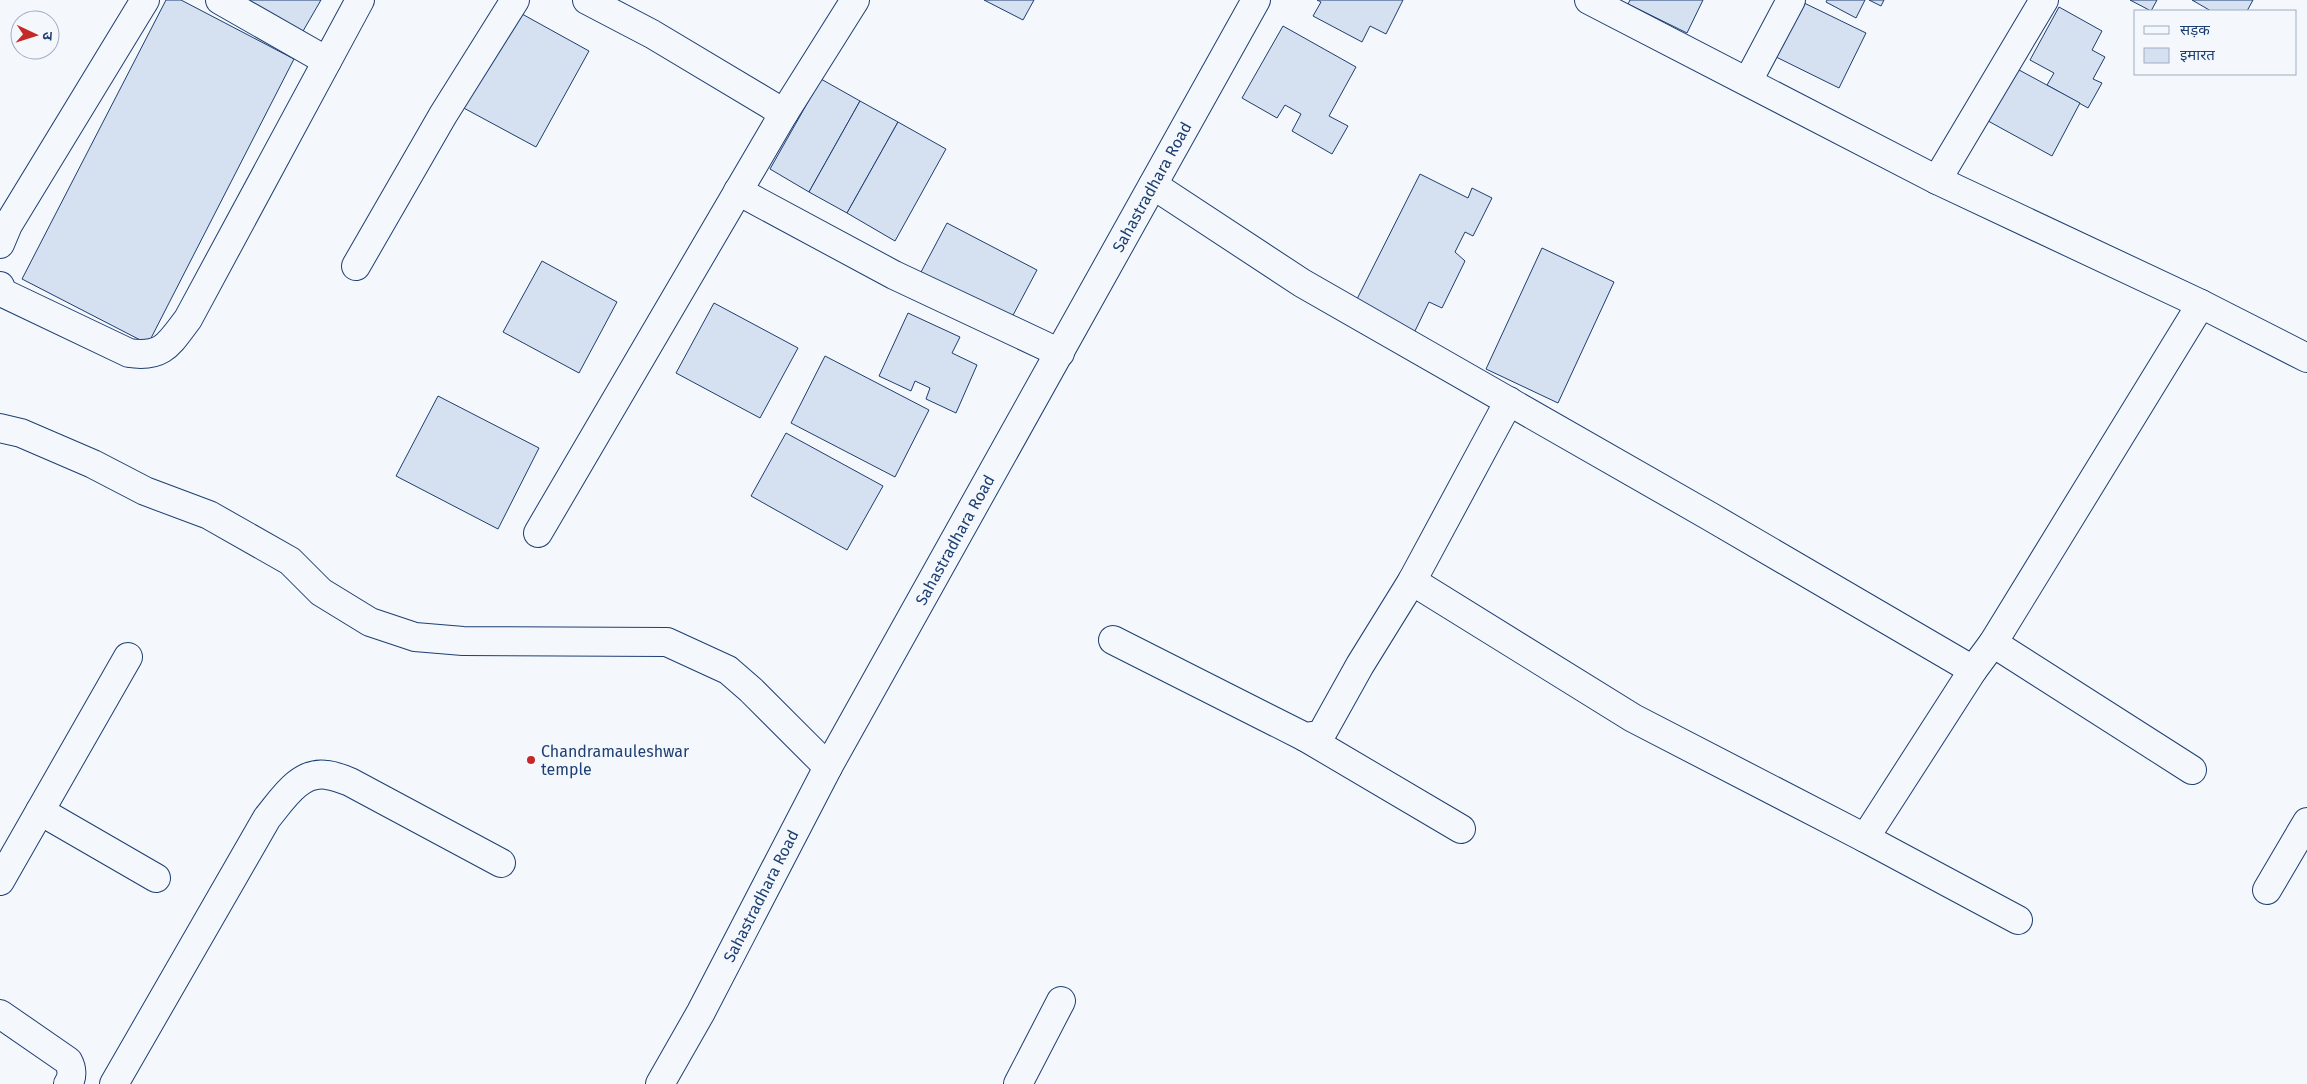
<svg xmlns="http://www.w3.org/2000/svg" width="2307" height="1084" font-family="'Fira Sans','Noto Sans Devanagari',sans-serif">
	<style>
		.building { fill: #d5e0f0; stroke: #1d3f73 }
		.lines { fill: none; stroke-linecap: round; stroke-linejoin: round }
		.street-casing { stroke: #1d3f73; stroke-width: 30 }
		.street { stroke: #f4f7fb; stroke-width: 28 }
		.poi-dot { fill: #c62828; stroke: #f4f7fb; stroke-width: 2 }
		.labels { text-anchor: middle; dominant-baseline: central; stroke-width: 4; stroke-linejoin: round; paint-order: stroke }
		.street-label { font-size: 16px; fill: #1d3f73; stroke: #f4f7fb }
		.poi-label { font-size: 16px; fill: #1d3f73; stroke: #f4f7fb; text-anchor: start }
	</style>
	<rect width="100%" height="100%" fill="#f4f7fb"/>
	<g class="building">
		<polygon points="166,0 181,0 294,59 148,344 22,279"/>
		<polygon points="235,0 321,0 299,38"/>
		<polygon points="984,0 1034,0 1023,20"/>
		<polygon points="1317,0 1403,0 1386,34 1370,26 1362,42 1313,16 1321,2"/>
		<polygon points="1630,0 1703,0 1687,33 1628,4"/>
		<polygon points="1798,0 1866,33 1839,88 1770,54"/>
		<polygon points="1827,0 1865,0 1856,18 1826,2"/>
		<polygon points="1869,0 1884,0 1881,6"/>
		<polygon points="2130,0 2157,0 2151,11"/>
		<polygon points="2192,0 2253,0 2247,11 2211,11"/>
		<polygon points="2059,7 2102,31 2092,50 2105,57 2093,79 2102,83 2088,108 2047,85 2054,73 2030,60"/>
		<polygon points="513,9 589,51 536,147 460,106"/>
		<polygon points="1283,26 1356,67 1329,116 1348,126 1332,154 1292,131 1301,114 1285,105 1277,118 1242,98"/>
		<polygon points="2008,64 2080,103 2052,156 1979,116"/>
		<polygon points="821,79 860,101 809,192 770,169"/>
		<polygon points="860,101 898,122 847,213 809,192"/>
		<polygon points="898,122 946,149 895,241 847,213"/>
		<polygon points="1420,174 1468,198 1472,188 1492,198 1473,236 1465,232 1455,252 1465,261 1442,308 1429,302 1414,333 1355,303"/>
		<polygon points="947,223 1037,270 1011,319 921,272"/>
		<polygon points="1542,248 1614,282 1558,403 1486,369"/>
		<polygon points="542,261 617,302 579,373 503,332"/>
		<polygon points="714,303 798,348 760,418 676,373"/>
		<polygon points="908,313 960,337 952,353 977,365 956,413 926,399 930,388 915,381 911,391 879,376"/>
		<polygon points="825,356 929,410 895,477 791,423"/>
		<polygon points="438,396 539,448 498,529 396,476"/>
		<polygon points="786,433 883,486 847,550 751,496"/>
	</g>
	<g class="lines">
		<g class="street-casing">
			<g id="street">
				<polyline points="220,0 327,61"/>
				<polyline points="587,0 652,34 784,113"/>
				<polyline points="1589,0 1937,180 2201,304 2307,358"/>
				<polyline points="1748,81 1791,0"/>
				<polyline points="1937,180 2044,0"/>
				<polyline points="1153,185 1302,283 1711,517 1973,670"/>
				<polyline points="738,191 894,275 1060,353"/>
				<polyline points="0,244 8,225 145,0"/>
				<polyline points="356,266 443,115 515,0"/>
				<path d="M0,286L3,293L129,353C163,358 169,344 188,319L360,0"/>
				<polyline points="0,428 21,433 93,464 145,491 209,515 290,561 321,592 370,622 415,637 463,641 667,642 728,670 751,690 828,767"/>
				<polyline points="538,533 784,113 855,0"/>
				<polyline points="1412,581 1633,718 1865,838 1973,670 1993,643 2201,304"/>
				<polyline points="1113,640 1305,737 1321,735 1360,665 1412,581 1509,401"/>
				<polyline points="1993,643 2192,770"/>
				<polyline points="1305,737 1461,829"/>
				<polyline points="40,811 156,878"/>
				<polyline points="1865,838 2018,920"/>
				<polyline points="0,881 128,657"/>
				<polyline points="2267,890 2307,822"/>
				<path d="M0,1014L68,1061C72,1068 73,1077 68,1084"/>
				<path d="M114,1084L267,818C282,800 300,770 327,775C335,776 343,779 350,782L501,863"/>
				<polyline points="660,1084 701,1012 828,767 1256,0"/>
				<polyline points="1018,1084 1061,1001"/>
			</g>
		</g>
		<use href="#street" class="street"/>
	</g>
	<circle class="poi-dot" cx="531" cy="760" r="5"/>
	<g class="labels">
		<g class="street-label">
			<text transform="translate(1152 187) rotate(-61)">Sahastradhara Road</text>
			<text transform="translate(955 540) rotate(-61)">Sahastradhara Road</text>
			<text transform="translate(761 896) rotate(-63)">Sahastradhara Road</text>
		</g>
		<g class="poi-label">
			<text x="541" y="751">Chandramauleshwar<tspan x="541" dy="18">temple</tspan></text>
		</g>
	</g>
	<rect x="2134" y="10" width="162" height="65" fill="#f4f7fb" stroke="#9eadc5"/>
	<rect x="2144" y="26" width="25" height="8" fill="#f4f7fb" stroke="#9eadc5"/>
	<text x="2180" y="35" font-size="15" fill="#1d3f73">सड़क</text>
	<rect x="2144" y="48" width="25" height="15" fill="#d5e0f0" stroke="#9eadc5"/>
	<text x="2180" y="60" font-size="15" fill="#1d3f73">इमारत</text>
	<g transform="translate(35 35) rotate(94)"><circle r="24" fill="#f4f7fb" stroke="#9eadc5"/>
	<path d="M0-4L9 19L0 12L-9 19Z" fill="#c62828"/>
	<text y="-8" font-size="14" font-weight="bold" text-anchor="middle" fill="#1d3f73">उ</text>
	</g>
</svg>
